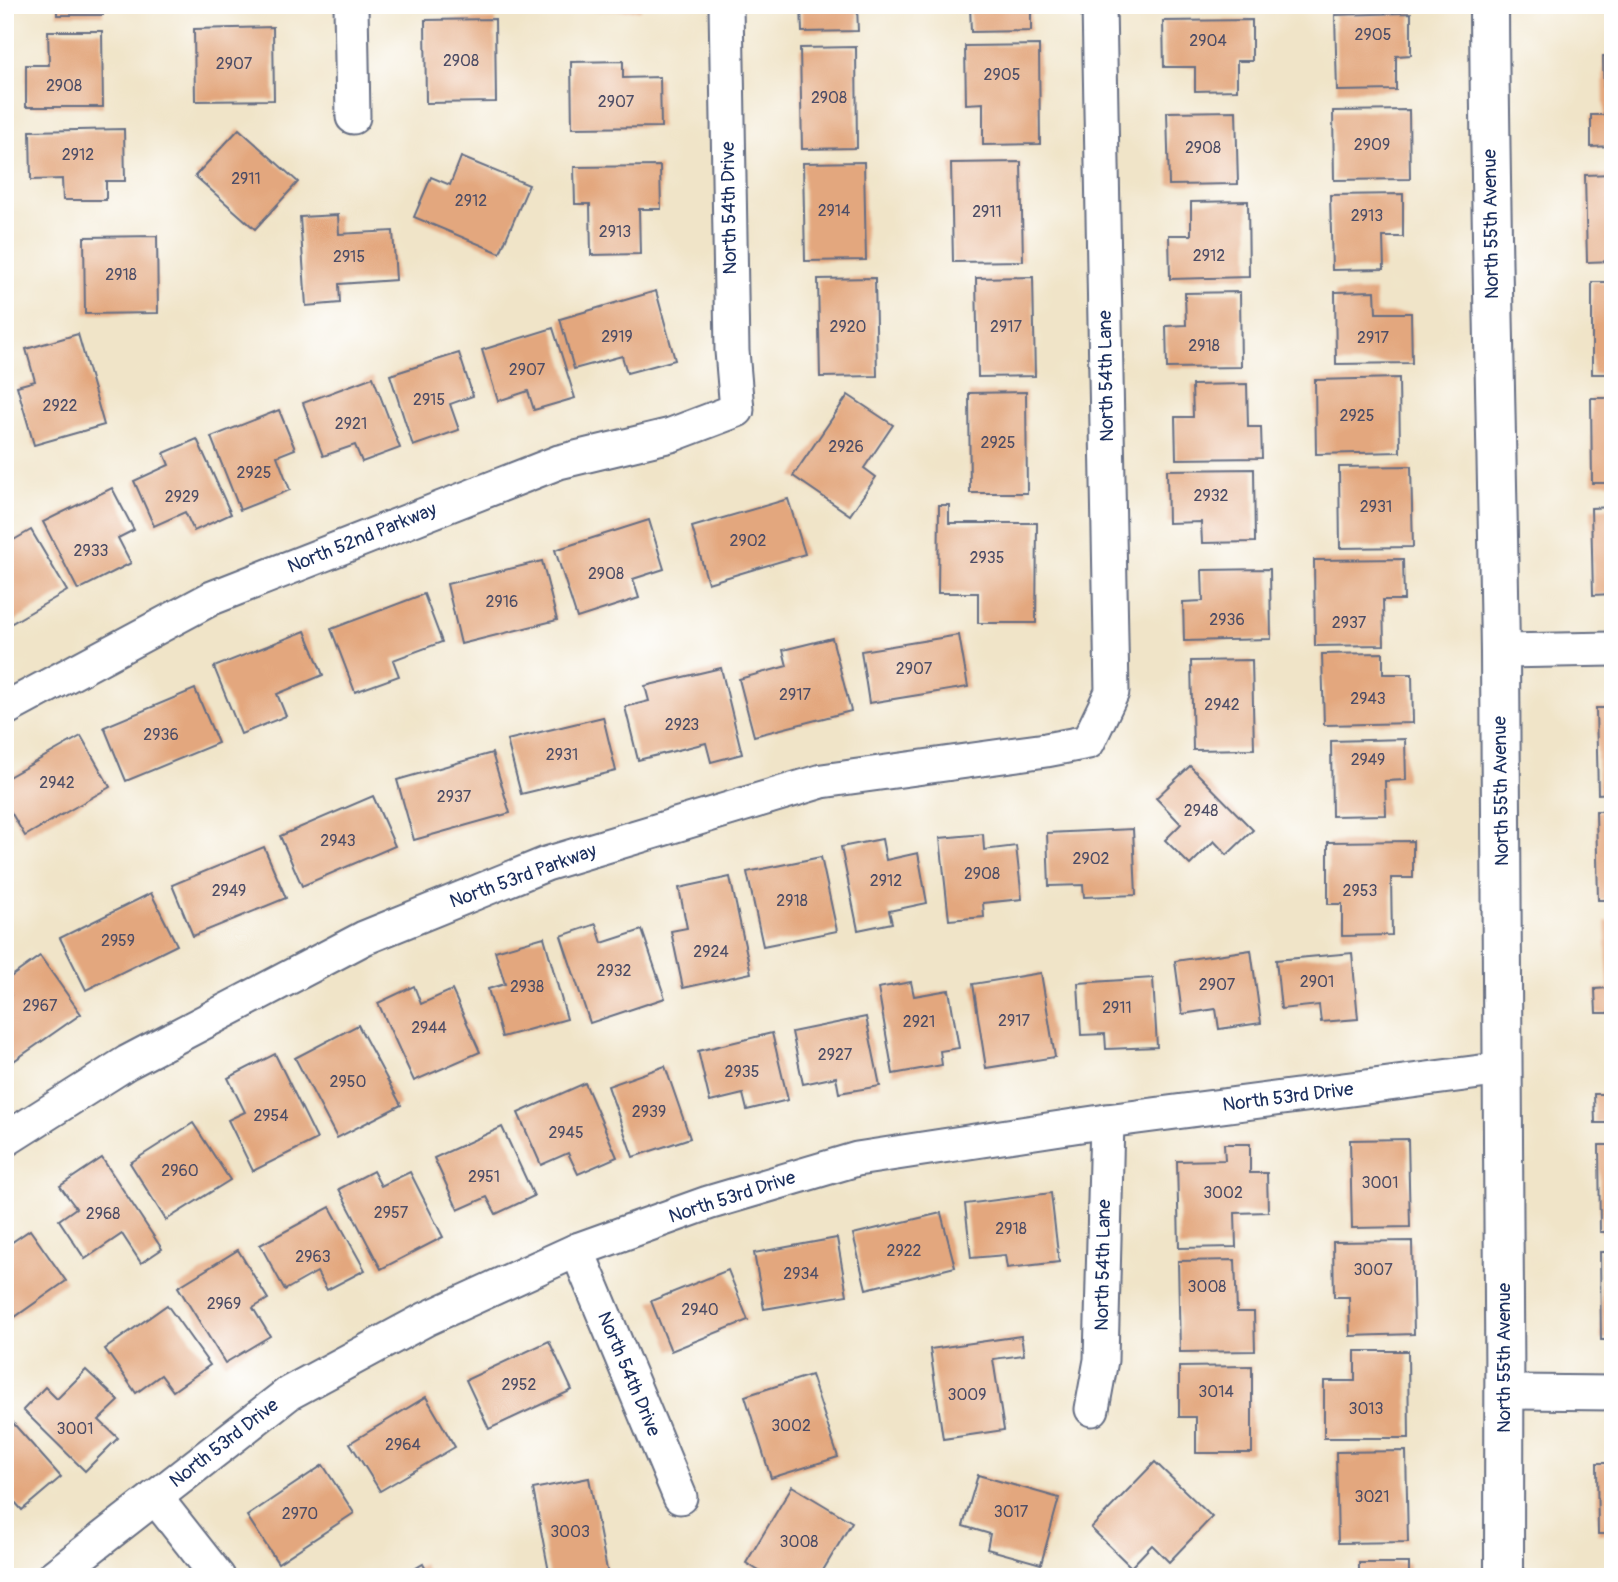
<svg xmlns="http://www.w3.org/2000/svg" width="1618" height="1582" font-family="Pangolin,sans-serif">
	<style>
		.building { fill: #e3a77e }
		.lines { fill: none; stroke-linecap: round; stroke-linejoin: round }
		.minor-casing { stroke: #666e83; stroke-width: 37 }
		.tertiary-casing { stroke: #666e83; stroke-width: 42 }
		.minor { stroke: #fff; stroke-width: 33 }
		.tertiary { stroke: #fff; stroke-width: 38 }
		.labels { text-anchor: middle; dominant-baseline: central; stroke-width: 5; stroke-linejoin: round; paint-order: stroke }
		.number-label { font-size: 16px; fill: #4d4d66 }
		.street-label { font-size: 19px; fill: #1b2f5e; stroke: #fff }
	</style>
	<rect width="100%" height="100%" fill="#fff"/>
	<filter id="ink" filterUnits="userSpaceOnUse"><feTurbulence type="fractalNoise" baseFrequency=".0143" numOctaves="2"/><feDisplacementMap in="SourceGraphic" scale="14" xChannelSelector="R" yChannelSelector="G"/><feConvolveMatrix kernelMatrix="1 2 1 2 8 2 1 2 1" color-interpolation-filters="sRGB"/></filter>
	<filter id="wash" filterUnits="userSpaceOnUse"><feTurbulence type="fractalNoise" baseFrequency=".00686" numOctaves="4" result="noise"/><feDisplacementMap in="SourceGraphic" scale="28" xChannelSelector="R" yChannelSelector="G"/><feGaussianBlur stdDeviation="1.57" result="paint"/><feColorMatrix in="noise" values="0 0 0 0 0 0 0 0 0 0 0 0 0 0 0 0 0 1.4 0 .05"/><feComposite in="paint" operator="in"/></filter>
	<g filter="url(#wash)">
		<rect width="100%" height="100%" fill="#f0e4c8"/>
		<g id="blocks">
			<g class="building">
				<rect x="57" y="5" width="46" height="10"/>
				<rect x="218" y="5" width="51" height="5"/>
				<rect x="423" y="5" width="85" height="4"/>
				<polygon points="590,5 641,5 641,10 590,11"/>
				<polygon points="801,5 857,5 858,31 802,32"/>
				<polygon points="970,5 1031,5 1031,31 971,32"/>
				<polygon points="1411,13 1411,55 1396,56 1396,90 1337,91 1335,15"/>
				<polygon points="495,19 496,102 426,103 425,20"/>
				<polygon points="1252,20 1252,61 1237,61 1237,90 1195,91 1195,67 1164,67 1163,21"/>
				<polygon points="273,27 274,100 195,101 194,29"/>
				<polygon points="48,31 102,31 103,107 26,107 26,65 49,65"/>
				<polygon points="1039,45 1040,144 983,145 983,103 966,104 965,46"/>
				<polygon points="856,47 857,148 802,149 800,48"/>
				<polygon points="1603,56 1613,56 1613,146 1591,147 1591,115 1604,115"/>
				<polygon points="623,61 623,78 660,77 661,127 572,128 571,62"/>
				<polygon points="1409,110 1410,179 1334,180 1333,111"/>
				<polygon points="1236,111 1238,184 1169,185 1167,112"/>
				<polygon points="124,129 125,181 106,181 106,200 63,200 62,179 31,180 30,131"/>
				<polygon points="239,129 298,182 255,229 195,176"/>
				<polygon points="461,157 529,185 500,253 414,217 431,177 450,185"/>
				<polygon points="864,162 866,260 805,261 803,163"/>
				<polygon points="1021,162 1023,261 953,262 951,163"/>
				<polygon points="660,166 661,209 639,209 640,254 591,255 590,204 575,204 574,167"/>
				<polygon points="1613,174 1613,261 1587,262 1585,175"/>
				<polygon points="1403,194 1403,237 1383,237 1384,269 1332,270 1330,195"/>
				<polygon points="1248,201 1249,277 1170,279 1169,235 1191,235 1191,202"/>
				<polygon points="338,215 339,234 393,231 396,280 339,284 340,303 306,306 300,217"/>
				<polygon points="157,236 158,313 85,314 84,237"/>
				<polygon points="1033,277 1035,376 978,377 976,278"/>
				<polygon points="875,278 877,376 820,377 818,279"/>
				<rect x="1592" y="282" width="21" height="92"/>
				<polygon points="656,291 675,360 627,373 622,356 574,369 560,319"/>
				<polygon points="1375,291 1376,313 1411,313 1412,363 1336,364 1335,292"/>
				<polygon points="1240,292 1241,367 1167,368 1166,326 1186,325 1185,293"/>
				<polygon points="553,328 575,398 534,410 528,391 498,401 482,350"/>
				<polygon points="78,334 104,425 34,445 17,386 35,381 26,349"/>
				<polygon points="459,353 473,396 450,404 459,430 413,446 390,375"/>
				<polygon points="373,377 400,448 362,462 355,445 323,456 303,403"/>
				<polygon points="1399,378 1400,452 1316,454 1315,380"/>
				<polygon points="1247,384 1248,427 1261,427 1262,458 1176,459 1175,417 1193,417 1192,385"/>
				<polygon points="1026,392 1027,493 970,493 969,393"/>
				<polygon points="848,395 893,425 864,468 876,477 850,515 793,476"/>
				<polygon points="1591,398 1613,398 1613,483 1592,483"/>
				<polygon points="279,410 295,449 277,456 290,490 240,510 211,437"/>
				<polygon points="197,439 231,514 194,531 185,512 154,526 134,481 169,465 164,453"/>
				<polygon points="1411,466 1413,547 1340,548 1339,467"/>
				<polygon points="1254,469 1255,542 1202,543 1201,522 1168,523 1167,470"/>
				<polygon points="112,488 134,530 118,538 131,563 78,590 43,522"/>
				<polygon points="788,499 805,554 708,583 692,527"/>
				<polygon points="939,505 949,505 949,523 1037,523 1036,623 978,623 978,593 938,593"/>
				<polygon points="1613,507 1613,594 1593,595 1591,508"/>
				<polygon points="649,520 664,569 633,579 639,598 577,618 555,550"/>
				<polygon points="31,530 67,591 5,627 5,545"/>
				<polygon points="1403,559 1404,600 1383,600 1384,645 1315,646 1314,560"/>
				<polygon points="542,561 557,620 461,644 447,584"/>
				<polygon points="1270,569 1271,639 1184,641 1183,602 1203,601 1202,570"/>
				<polygon points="424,594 442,642 393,660 399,676 355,692 331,629"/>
				<polygon points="305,631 323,675 277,694 286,716 241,734 214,667"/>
				<polygon points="959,635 968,687 869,703 861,651"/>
				<polygon points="832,638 851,711 754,736 739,679 787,666 783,650"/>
				<polygon points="1383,653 1383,674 1412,674 1413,723 1324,725 1322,654"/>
				<polygon points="1252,660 1254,749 1193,750 1191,661"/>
				<polygon points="721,668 742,754 711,762 706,743 638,760 625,707 649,701 645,686"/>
				<polygon points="195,689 218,743 126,781 104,727"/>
				<polygon points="1596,708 1613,708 1613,793 1598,794"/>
				<polygon points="603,717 616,771 521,794 507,740"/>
				<polygon points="81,736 110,787 25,836 5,802 5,779"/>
				<polygon points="1405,739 1406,780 1385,781 1386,815 1332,816 1331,741"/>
				<polygon points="492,753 510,813 414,840 397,780"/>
				<polygon points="1190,766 1253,830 1227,855 1214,841 1190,865 1165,840 1181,824 1156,798"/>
				<polygon points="373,796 395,846 302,886 280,836"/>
				<polygon points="1596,811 1613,811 1613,900 1598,900"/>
				<polygon points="1133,829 1136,895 1084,897 1083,885 1049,886 1047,833"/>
				<polygon points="983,834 984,850 1016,846 1022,899 983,903 984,917 949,920 940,838"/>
				<polygon points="882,839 886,860 918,853 927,903 889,911 892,923 858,930 841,847"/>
				<polygon points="1413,841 1413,878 1391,878 1392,935 1342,936 1342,904 1328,904 1328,842"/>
				<polygon points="264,847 286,898 193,936 172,885"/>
				<polygon points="821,857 837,931 763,946 747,872"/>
				<polygon points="730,877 751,973 683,988 671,931 687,928 679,888"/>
				<polygon points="151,893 177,945 86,990 60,938"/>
				<polygon points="1605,921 1613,921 1613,1013 1596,1013 1595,989 1608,988"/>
				<polygon points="596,924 602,943 642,930 665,998 590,1023 561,936"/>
				<polygon points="544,937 567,1019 502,1037 488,989 505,984 495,951"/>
				<polygon points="1251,950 1261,1023 1219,1029 1216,1009 1182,1014 1175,961"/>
				<polygon points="1352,953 1358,1019 1321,1022 1319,1005 1281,1009 1276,960"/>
				<polygon points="40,956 81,1014 5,1067 5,999 11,995 5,986 5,981"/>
				<polygon points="1041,973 1055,1057 986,1068 973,984"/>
				<polygon points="1153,978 1157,1047 1106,1049 1105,1034 1081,1035 1078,983"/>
				<polygon points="911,982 914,996 949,990 959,1048 940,1051 942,1065 893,1074 878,988"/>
				<polygon points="414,986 421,1004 452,990 480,1052 414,1081 378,1003"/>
				<polygon points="866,1017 880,1086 839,1093 836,1077 803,1084 792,1032"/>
				<polygon points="358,1025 401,1105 337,1138 295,1058"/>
				<polygon points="1609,1029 1613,1029 1613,1123 1595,1123 1594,1094 1610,1094"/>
				<polygon points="772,1033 788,1100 747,1110 743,1094 710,1102 698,1051"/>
				<polygon points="275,1054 317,1139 253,1171 228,1120 245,1112 228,1078"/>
				<polygon points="665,1066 690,1138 633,1157 608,1086"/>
				<polygon points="585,1083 617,1157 578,1174 568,1153 541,1165 518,1113"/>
				<polygon points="193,1123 230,1180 166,1220 130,1163"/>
				<polygon points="502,1127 534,1196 496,1214 487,1197 458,1210 434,1158"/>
				<polygon points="1408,1139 1410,1227 1352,1228 1350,1140"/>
				<polygon points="1224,1144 1250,1144 1250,1173 1267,1173 1268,1212 1235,1213 1236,1247 1179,1248 1177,1161 1225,1160"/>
				<polygon points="1599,1145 1613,1145 1613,1232 1600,1232"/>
				<polygon points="102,1158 162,1249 141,1263 122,1234 85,1259 59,1220 76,1208 60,1186"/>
				<polygon points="373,1171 381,1186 410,1172 443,1237 381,1269 339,1189"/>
				<polygon points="1051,1193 1059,1262 1007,1268 1005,1255 971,1258 965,1204"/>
				<polygon points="330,1207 365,1270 327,1290 317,1272 285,1290 260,1245"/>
				<polygon points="941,1213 955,1267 866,1289 853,1234"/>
				<polygon points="30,1230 66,1281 5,1324 5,1247"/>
				<polygon points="837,1238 847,1295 764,1309 754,1253"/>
				<polygon points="1412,1241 1414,1334 1350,1336 1349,1297 1334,1297 1333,1242"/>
				<polygon points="238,1250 268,1299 253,1308 270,1336 225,1363 178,1287"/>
				<polygon points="1600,1252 1613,1252 1613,1340 1601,1340"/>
				<polygon points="1235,1260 1237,1312 1254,1312 1255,1351 1180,1352 1178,1261"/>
				<polygon points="728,1270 748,1320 671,1351 651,1301"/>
				<polygon points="167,1305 210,1365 173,1391 161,1375 136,1393 105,1349"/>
				<polygon points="1021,1336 1024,1355 993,1359 1004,1430 943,1439 930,1349"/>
				<polygon points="549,1341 572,1390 489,1429 466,1380"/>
				<polygon points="1355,1351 1408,1351 1409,1438 1324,1438 1324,1381 1355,1381"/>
				<polygon points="1252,1366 1252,1453 1196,1453 1196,1417 1179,1417 1179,1367"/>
				<polygon points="86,1370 119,1401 99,1420 118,1438 85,1471 23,1410 45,1387 57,1399"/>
				<polygon points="811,1375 838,1457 771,1478 745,1396"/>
				<polygon points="426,1397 455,1447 380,1491 350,1443"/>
				<polygon points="13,1423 61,1477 22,1510 5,1491 5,1430"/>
				<polygon points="1406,1451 1408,1542 1338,1543 1336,1452"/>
				<polygon points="1155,1462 1212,1517 1169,1562 1152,1545 1131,1567 1091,1528"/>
				<polygon points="1597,1463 1613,1463 1613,1534 1598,1534"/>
				<polygon points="323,1465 354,1513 278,1563 247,1516"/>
				<polygon points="978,1475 1059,1498 1041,1564 987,1549 990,1534 963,1526"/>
				<polygon points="589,1478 608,1575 550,1577 533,1489"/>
				<polygon points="792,1486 852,1522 819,1577 769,1577 746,1563"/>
				<rect x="1359" y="1563" width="50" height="14"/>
				<polygon points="423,1564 430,1577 401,1577"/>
			</g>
		</g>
	</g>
	<g filter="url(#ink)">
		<use href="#blocks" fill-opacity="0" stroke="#666e83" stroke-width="2"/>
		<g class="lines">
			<g class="minor-casing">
				<g id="minor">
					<polyline points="351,5 353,117"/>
					<polyline points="1500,651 1613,649"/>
					<polyline points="5,709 212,598 559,462 671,435 737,410 732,351 726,5"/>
					<polyline points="5,1140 128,1062 364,938 546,864 822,781 1046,750 1088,742 1112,692 1099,5"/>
					<polyline points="577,1250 680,1497"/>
					<polyline points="1504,1392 1613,1393"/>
					<polyline points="1092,1409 1101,1360 1107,1121"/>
					<polyline points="155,1497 218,1577"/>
					<polyline points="53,1577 289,1393 426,1319 577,1250 708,1203 857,1159 1107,1121 1503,1069"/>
				</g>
			</g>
			<g class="tertiary-casing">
				<path id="tertiary" d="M1489,5C1490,221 1497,437 1500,653C1504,961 1505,1269 1504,1577"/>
			</g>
			<use href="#minor" class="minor"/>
			<use href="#tertiary" class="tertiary"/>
		</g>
	</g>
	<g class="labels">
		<g class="number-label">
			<text x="1373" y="35">2905</text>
			<text x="1208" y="41">2904</text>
			<text x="461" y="61">2908</text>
			<text x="234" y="64">2907</text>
			<text x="1002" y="75">2905</text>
			<text x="64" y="86">2908</text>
			<text x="829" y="98">2908</text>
			<text x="616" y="102">2907</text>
			<text x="1372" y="145">2909</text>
			<text x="1203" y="148">2908</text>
			<text x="78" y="155">2912</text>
			<text x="246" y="179">2911</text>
			<text x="471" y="201">2912</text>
			<text x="834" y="211">2914</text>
			<text x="987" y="212">2911</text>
			<text x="1367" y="216">2913</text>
			<text x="615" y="232">2913</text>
			<text x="1209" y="256">2912</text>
			<text x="349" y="257">2915</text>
			<text x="121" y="275">2918</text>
			<text x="848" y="327">2920</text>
			<text x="1006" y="327">2917</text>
			<text x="617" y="337">2919</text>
			<text x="1373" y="338">2917</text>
			<text x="1204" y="346">2918</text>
			<text x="527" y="370">2907</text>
			<text x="429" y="400">2915</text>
			<text x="60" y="406">2922</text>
			<text x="1357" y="416">2925</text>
			<text x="351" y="424">2921</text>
			<text x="998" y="443">2925</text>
			<text x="846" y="447">2926</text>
			<text x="254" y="473">2925</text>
			<text x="1211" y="496">2932</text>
			<text x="182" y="497">2929</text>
			<text x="1376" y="507">2931</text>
			<text x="748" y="541">2902</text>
			<text x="91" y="551">2933</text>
			<text x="987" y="558">2935</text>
			<text x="606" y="574">2908</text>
			<text x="502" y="602">2916</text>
			<text x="1227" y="620">2936</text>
			<text x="1349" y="623">2937</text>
			<text x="914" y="669">2907</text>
			<text x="795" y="695">2917</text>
			<text x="1368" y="699">2943</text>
			<text x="1222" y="705">2942</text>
			<text x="682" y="725">2923</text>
			<text x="161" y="735">2936</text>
			<text x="562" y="755">2931</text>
			<text x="1368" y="760">2949</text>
			<text x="57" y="783">2942</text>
			<text x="454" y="797">2937</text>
			<text x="1201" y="811">2948</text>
			<text x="338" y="841">2943</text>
			<text x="1091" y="859">2902</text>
			<text x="982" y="874">2908</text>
			<text x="886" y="881">2912</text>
			<text x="229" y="891">2949</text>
			<text x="1360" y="891">2953</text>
			<text x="792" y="901">2918</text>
			<text x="118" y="941">2959</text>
			<text x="711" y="952">2924</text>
			<text x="614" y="971">2932</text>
			<text x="1317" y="982">2901</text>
			<text x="1217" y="985">2907</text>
			<text x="527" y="987">2938</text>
			<text x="40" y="1006">2967</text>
			<text x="1117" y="1008">2911</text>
			<text x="1014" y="1021">2917</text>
			<text x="919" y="1022">2921</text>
			<text x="429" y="1028">2944</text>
			<text x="835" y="1055">2927</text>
			<text x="742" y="1072">2935</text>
			<text x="348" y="1082">2950</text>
			<text x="649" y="1112">2939</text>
			<text x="271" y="1116">2954</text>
			<text x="566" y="1133">2945</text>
			<text x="180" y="1171">2960</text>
			<text x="484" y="1177">2951</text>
			<text x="1380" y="1183">3001</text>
			<text x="1223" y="1193">3002</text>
			<text x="391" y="1213">2957</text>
			<text x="103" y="1214">2968</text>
			<text x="1011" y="1229">2918</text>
			<text x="904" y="1251">2922</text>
			<text x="313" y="1257">2963</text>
			<text x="1373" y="1270">3007</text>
			<text x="801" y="1274">2934</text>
			<text x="1207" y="1287">3008</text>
			<text x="224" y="1304">2969</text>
			<text x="700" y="1310">2940</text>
			<text x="519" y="1385">2952</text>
			<text x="1216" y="1392">3014</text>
			<text x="967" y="1395">3009</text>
			<text x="1366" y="1409">3013</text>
			<text x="791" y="1426">3002</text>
			<text x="75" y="1429">3001</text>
			<text x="403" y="1445">2964</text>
			<text x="1372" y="1497">3021</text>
			<text x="1011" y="1512">3017</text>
			<text x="300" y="1514">2970</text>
			<text x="570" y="1532">3003</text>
			<text x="799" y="1542">3008</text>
		</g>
		<g class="street-label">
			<text transform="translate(729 208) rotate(-91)">North 54th Drive</text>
			<text transform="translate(1491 224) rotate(-91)">North 55th Avenue</text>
			<text transform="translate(1106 376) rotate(-91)">North 54th Lane</text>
			<text transform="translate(362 538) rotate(-22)">North 52nd Parkway</text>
			<text transform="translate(1501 791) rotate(-91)">North 55th Avenue</text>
			<text transform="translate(523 876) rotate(-20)">North 53rd Parkway</text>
			<text transform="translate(1288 1097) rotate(-7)">North 53rd Drive</text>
			<text transform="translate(732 1197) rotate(-18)">North 53rd Drive</text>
			<text transform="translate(1103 1265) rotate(-89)">North 54th Lane</text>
			<text transform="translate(1504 1358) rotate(-90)">North 55th Avenue</text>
			<text transform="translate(629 1374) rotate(67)">North 54th Drive</text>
			<text transform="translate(224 1443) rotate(-38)">North 53rd Drive</text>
		</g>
	</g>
	<rect width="1618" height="1582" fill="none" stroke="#fff" stroke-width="28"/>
</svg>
